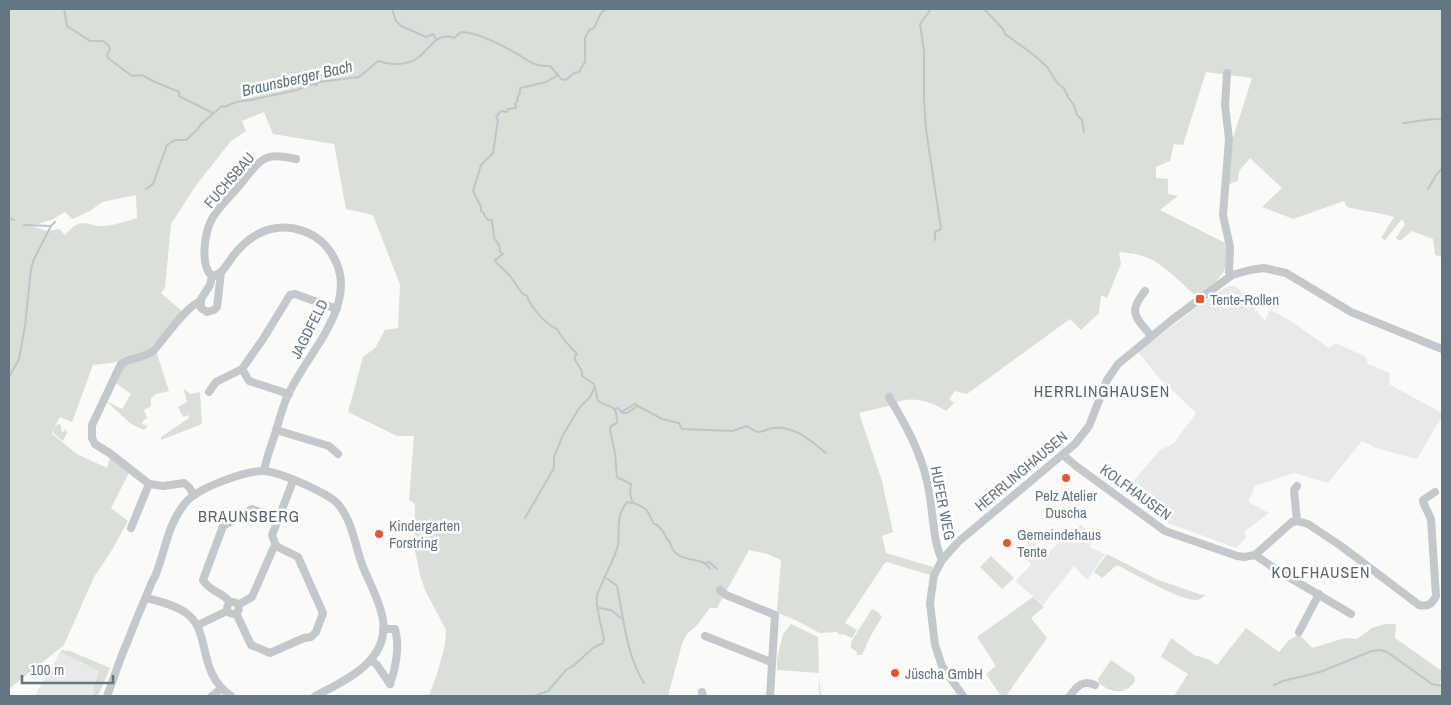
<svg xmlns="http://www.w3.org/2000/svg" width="1451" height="705" font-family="'Archivo Narrow',sans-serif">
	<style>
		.built { fill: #e8e9e9 }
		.green { fill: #dadfd7; fill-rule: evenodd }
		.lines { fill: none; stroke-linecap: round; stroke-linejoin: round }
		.stream { stroke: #bbc7cb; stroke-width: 2 }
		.minor { stroke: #c3c8cc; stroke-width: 8 }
		.poi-dot { fill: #e4572e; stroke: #fff; stroke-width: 2 }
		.labels { text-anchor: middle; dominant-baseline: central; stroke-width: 5; stroke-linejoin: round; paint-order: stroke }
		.street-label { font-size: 15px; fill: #657683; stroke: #fff }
		.poi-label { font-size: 15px; fill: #657683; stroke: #fff; text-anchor: start }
		.water-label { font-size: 16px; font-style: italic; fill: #60757c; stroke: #fff }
		.neighbourhood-label { font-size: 16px; letter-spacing: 1px; fill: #57646e; stroke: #fff }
	</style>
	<rect width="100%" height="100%" fill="#fafaf8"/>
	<g class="built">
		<polygon points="1229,286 1236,286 1265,321 1270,309 1294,323 1329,348 1336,343 1366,357 1368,364 1390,373 1389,384 1442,413 1442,416 1417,459 1376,448 1362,441 1328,483 1294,473 1255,486 1248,502 1269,513 1245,531 1246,538 1236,548 1168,523 1152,513 1125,491 1160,450 1174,443 1196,413 1159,378 1138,352 1213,295"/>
		<polygon points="1081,525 1095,539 1089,547 1105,554 1087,580 1074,566 1043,605 1015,581 1031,565 1021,550 1032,538 1047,553"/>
		<polygon points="60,652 99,671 94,687 93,696 35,696"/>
	</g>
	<g class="green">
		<path d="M9,9H1442V257L1435,255L1433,239L1412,231L1400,241L1396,238L1405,224L1402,219L1385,240L1381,238L1394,217C1378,212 1362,211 1347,207L1344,201L1293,219L1262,207L1282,188L1250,158L1239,171L1238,181L1229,184L1233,138L1252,78L1206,72L1183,145L1174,144L1170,161L1156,167V178L1168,179V194L1178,196L1160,210L1225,243C1226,249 1228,257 1227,263C1224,275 1207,295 1194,294C1167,271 1157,254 1119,252L1121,264L1107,298L1101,295L1099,313L1081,330L1070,319L967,394L955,391L949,399L954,403L946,411C932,401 908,394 892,405L859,413L882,481L893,532L882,536L886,553L933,567L930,575L887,562L884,564L845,623L857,630L852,638L843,634L840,635L837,632L820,633L793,619L775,612L777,611L781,560L767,554L749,550L717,608H710L697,625L687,634L682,644L668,696H429L437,674L445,645L446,630L425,590L420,575L414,546L415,504L409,500L414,436H397L348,412L363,357L375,348L385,330L398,328L400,285L373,215L346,209L334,144L273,134L264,112L242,121L246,131L231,141L197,184L171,224L165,288L161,293L183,312L146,352L112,363L93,365L72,422L60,417L54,428L58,424L61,425V431L64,432L66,429L67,433L63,441L54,434V429L52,434L77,454L107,468L110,457L129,473L111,508L128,521L112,550L94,577L64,645L9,689ZM136,195L137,218C127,221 115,225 105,226C85,227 83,214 65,235L59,229L46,231L32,226L53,219L65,212L72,219L90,211L102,202Z"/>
		<polygon points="156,351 169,391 156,394 151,398 151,406 144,410 147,418 143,421 142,424 148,426 144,430 131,424 106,401 122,409 131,394 116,383 114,386 122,366"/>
		<polygon points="185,389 190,394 200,392 202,424 161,440 161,437 189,418 188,415 183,417 178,407 187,402 184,391"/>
		<path d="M1107,554L1156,579L1199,594L1206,595C1203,597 1200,600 1196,600C1181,601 1133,573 1117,565L1102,578L1094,572Z"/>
		<polygon points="991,556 1014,578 1002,589 980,567"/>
		<polygon points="1033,597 1044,607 1031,618 1047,638 1006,696 1001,696 986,674 996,666 977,637"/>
		<polygon points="872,609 878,612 882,617 870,637 862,655 857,655 856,651 851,648 851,642"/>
		<path d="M791,624L818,637C819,650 818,688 822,696H819V673L777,670V659L783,634Z"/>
		<polygon points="1385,624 1396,624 1395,638 1442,671 1440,685 1442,687 1442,696 1174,696 1188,674 1161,657 1171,638 1194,655 1208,659 1217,665 1246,628 1279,652 1289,640 1299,634 1312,648 1345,638 1357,639 1372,628"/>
		<polygon points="62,650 70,651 110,668 98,696 93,696 94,687 99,671 60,652"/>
		<path d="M1111,660L1134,676L1135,681C1125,696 1111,693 1099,683L1098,679Z"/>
	</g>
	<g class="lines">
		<g class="stream">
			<polyline points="64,9 67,26 90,41 103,41 109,46 110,50 107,54 108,58 132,76 142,75 153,81 179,92 179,96 213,113"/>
			<polyline points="392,9 396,21 401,26 426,37 433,34 436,39"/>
			<path d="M606,9L601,13L594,28L589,30L585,38V62L579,72L574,73L566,80L561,79L558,75L546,82L520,88V93L517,98L518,101L515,103L516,108L508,109L507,112L501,111L496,117L498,120L493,153L481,165L473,191L481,207V211L484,213V215L488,220H492L494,238L499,245L500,252L503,254L495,260L496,262L510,276L522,293L527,296C530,307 547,325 557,329C560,337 571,347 577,354L575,356V360L582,371V376L594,384L598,401C611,409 617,403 617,423L611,426L610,429L615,454L617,477L631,484L630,493L632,502C647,509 647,508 653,523C660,525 665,534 668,541"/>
			<polyline points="931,9 920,24 924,51 924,99 926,129 941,229 935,232 935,240"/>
			<polyline points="984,9 1003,29 1005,34 1034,55 1047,67 1058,84 1064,88 1068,97 1074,105 1077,115 1082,120 1084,132"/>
			<path d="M1403,123C1416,122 1429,118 1442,119"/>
			<path d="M146,189L153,184L167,145L175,140H186L198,129L201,124L222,106L225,107L236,102L251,100L297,90L313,84L316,85L319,82L359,77L378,61C389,65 405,66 416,59C429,52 435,31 454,38L461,32C477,33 498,43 512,51C527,59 533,67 550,66L558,75"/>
			<polyline points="1428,189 1436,175 1442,169"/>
			<polyline points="9,218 14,220"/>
			<polyline points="24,225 51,226"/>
			<polyline points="9,377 19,359 25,326 31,269 34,259 51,226 55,222"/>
			<path d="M615,409L617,408L623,413H627L638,406L662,419L679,423L682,429L733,431L746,426L757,432C763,432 767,429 773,428C794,425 811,441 826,453"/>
			<polyline points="621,412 635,404 638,406"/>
			<polyline points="525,518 554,468 554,457 563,435 580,407 590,397 595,387"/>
			<path d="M669,540C671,545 672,551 677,554C688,563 702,556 710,569"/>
			<polyline points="706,563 709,562 717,569"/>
			<path d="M605,577L617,586C624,620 626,654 644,683"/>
			<polyline points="599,608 611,610 621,618"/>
			<polyline points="1274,685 1283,681 1320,672 1372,651 1380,650 1387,652 1432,684 1442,686"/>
			<path d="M534,696L548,691L566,670L573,666L593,648L603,643L604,639C602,628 595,606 597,596C598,589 603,584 604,578C607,572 617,551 618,545C620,531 615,517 627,502L631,503"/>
		</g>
		<g class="minor">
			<polyline points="1227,73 1225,105 1229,139 1223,215 1230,247 1229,272 1232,275"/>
			<path d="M212,276C223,274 227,264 233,256C244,242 259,230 277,228C294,226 313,232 325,245C370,296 308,350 288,395C282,408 279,421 275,434C271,446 266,459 264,471"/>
			<path d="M212,276C199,265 205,230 213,217C221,204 234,193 243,181C250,173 258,160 269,157C277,155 287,157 296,159"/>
			<polyline points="212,276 210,285 201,299 201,308 207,312 214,310 217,307 221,272"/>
			<path d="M1145,291C1127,313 1136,317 1151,336"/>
			<polyline points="209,392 216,382 242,369"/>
			<polyline points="289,394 249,381 242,369 263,339 290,295 295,294 337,309"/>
			<path d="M889,397C905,424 920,450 927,481C933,504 932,540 942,560"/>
			<polyline points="276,430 329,446 338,454"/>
			<path d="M1063,455L1076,466L1165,531L1237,556L1244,557L1255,555L1292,522L1297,521L1308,524L1341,546L1419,605C1428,607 1432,604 1436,596L1431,519L1423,502V500L1435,492"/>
			<polyline points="1297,486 1294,490 1297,521"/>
			<path d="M194,495L189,487L184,483L163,486L149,484L111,454L95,444L92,438V425L121,364C131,357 144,359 154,350C165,338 186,306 201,301"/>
			<polyline points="131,528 149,484"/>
			<polyline points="276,546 272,535 293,481"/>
			<polyline points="1255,555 1277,570 1351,614"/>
			<polyline points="720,590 726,595 775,615 770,696"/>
			<path d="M146,598C159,601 175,605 186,613C212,631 196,672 231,696"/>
			<circle cx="233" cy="608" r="6"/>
			<path d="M230,602C220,590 211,593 203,580L223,526L252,509L278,518"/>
			<polyline points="238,605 252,597 273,549 276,546"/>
			<polyline points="236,613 251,645 270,653 304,638 311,637 316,632 323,613 298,557 276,546"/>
			<polyline points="198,625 227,611"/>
			<path d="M383,629H395C400,646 396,668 390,684"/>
			<polyline points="1299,632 1319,594"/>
			<polyline points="705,636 771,662"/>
			<polyline points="371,660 377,665 390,684"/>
			<polyline points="702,692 703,696"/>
			<path d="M107,696C114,679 119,660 127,643C134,624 142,606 150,587C151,582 155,578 156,574C166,548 168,522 187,501C199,488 244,471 263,471C278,471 328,493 338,504C353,522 355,546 363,567C370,584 380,601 383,620C389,661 345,681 315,696"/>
			<polyline points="212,696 221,689"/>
			<polyline points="963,696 942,666 935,645 930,603 934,575 942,560 958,542 1075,444 1089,426 1107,380 1118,364 1173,319 1232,275 1250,270 1264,268 1286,273 1351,312 1442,349"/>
			<path d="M1070,696C1076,687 1083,679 1095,685"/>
		</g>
	</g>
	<g class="poi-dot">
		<rect x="1195" y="294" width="10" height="10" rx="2.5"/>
		<circle cx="1066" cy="478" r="5"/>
		<circle cx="379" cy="534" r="5"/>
		<circle cx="1007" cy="543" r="5"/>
		<circle cx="895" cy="673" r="5"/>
	</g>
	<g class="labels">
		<g class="street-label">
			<text transform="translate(229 180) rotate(-49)">FUCHSBAU</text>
			<text transform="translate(309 329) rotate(-63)">JAGDFELD</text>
			<text transform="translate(1021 471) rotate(-40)">HERRLINGHAUSEN</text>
			<text transform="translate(1136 492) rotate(36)">KOLFHAUSEN</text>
			<text transform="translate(943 503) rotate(79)">HUFER WEG</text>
		</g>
		<g class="poi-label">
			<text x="1210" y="299">Tente-Rollen</text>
			<text x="1066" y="495" text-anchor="middle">Pelz Atelier<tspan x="1066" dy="17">Duscha</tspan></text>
			<text x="389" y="525">Kindergarten<tspan x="389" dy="17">Forstring</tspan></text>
			<text x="1017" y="534">Gemeindehaus<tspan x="1017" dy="17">Tente</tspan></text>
			<text x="905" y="673">Jüscha GmbH</text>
		</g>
		<g class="water-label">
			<text transform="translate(297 78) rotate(-13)">Braunsberger Bach</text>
		</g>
		<g class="neighbourhood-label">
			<text x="1102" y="391">HERRLINGHAUSEN</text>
			<text x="249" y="516">BRAUNSBERG</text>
			<text x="1321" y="572">KOLFHAUSEN</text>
		</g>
	</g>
	<rect width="1451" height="705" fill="none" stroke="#657683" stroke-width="20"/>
	<path d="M22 675v8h91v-8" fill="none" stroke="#657683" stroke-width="2.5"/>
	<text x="30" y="675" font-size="15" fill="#657683" stroke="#ffffff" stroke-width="4" paint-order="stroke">100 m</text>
</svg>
